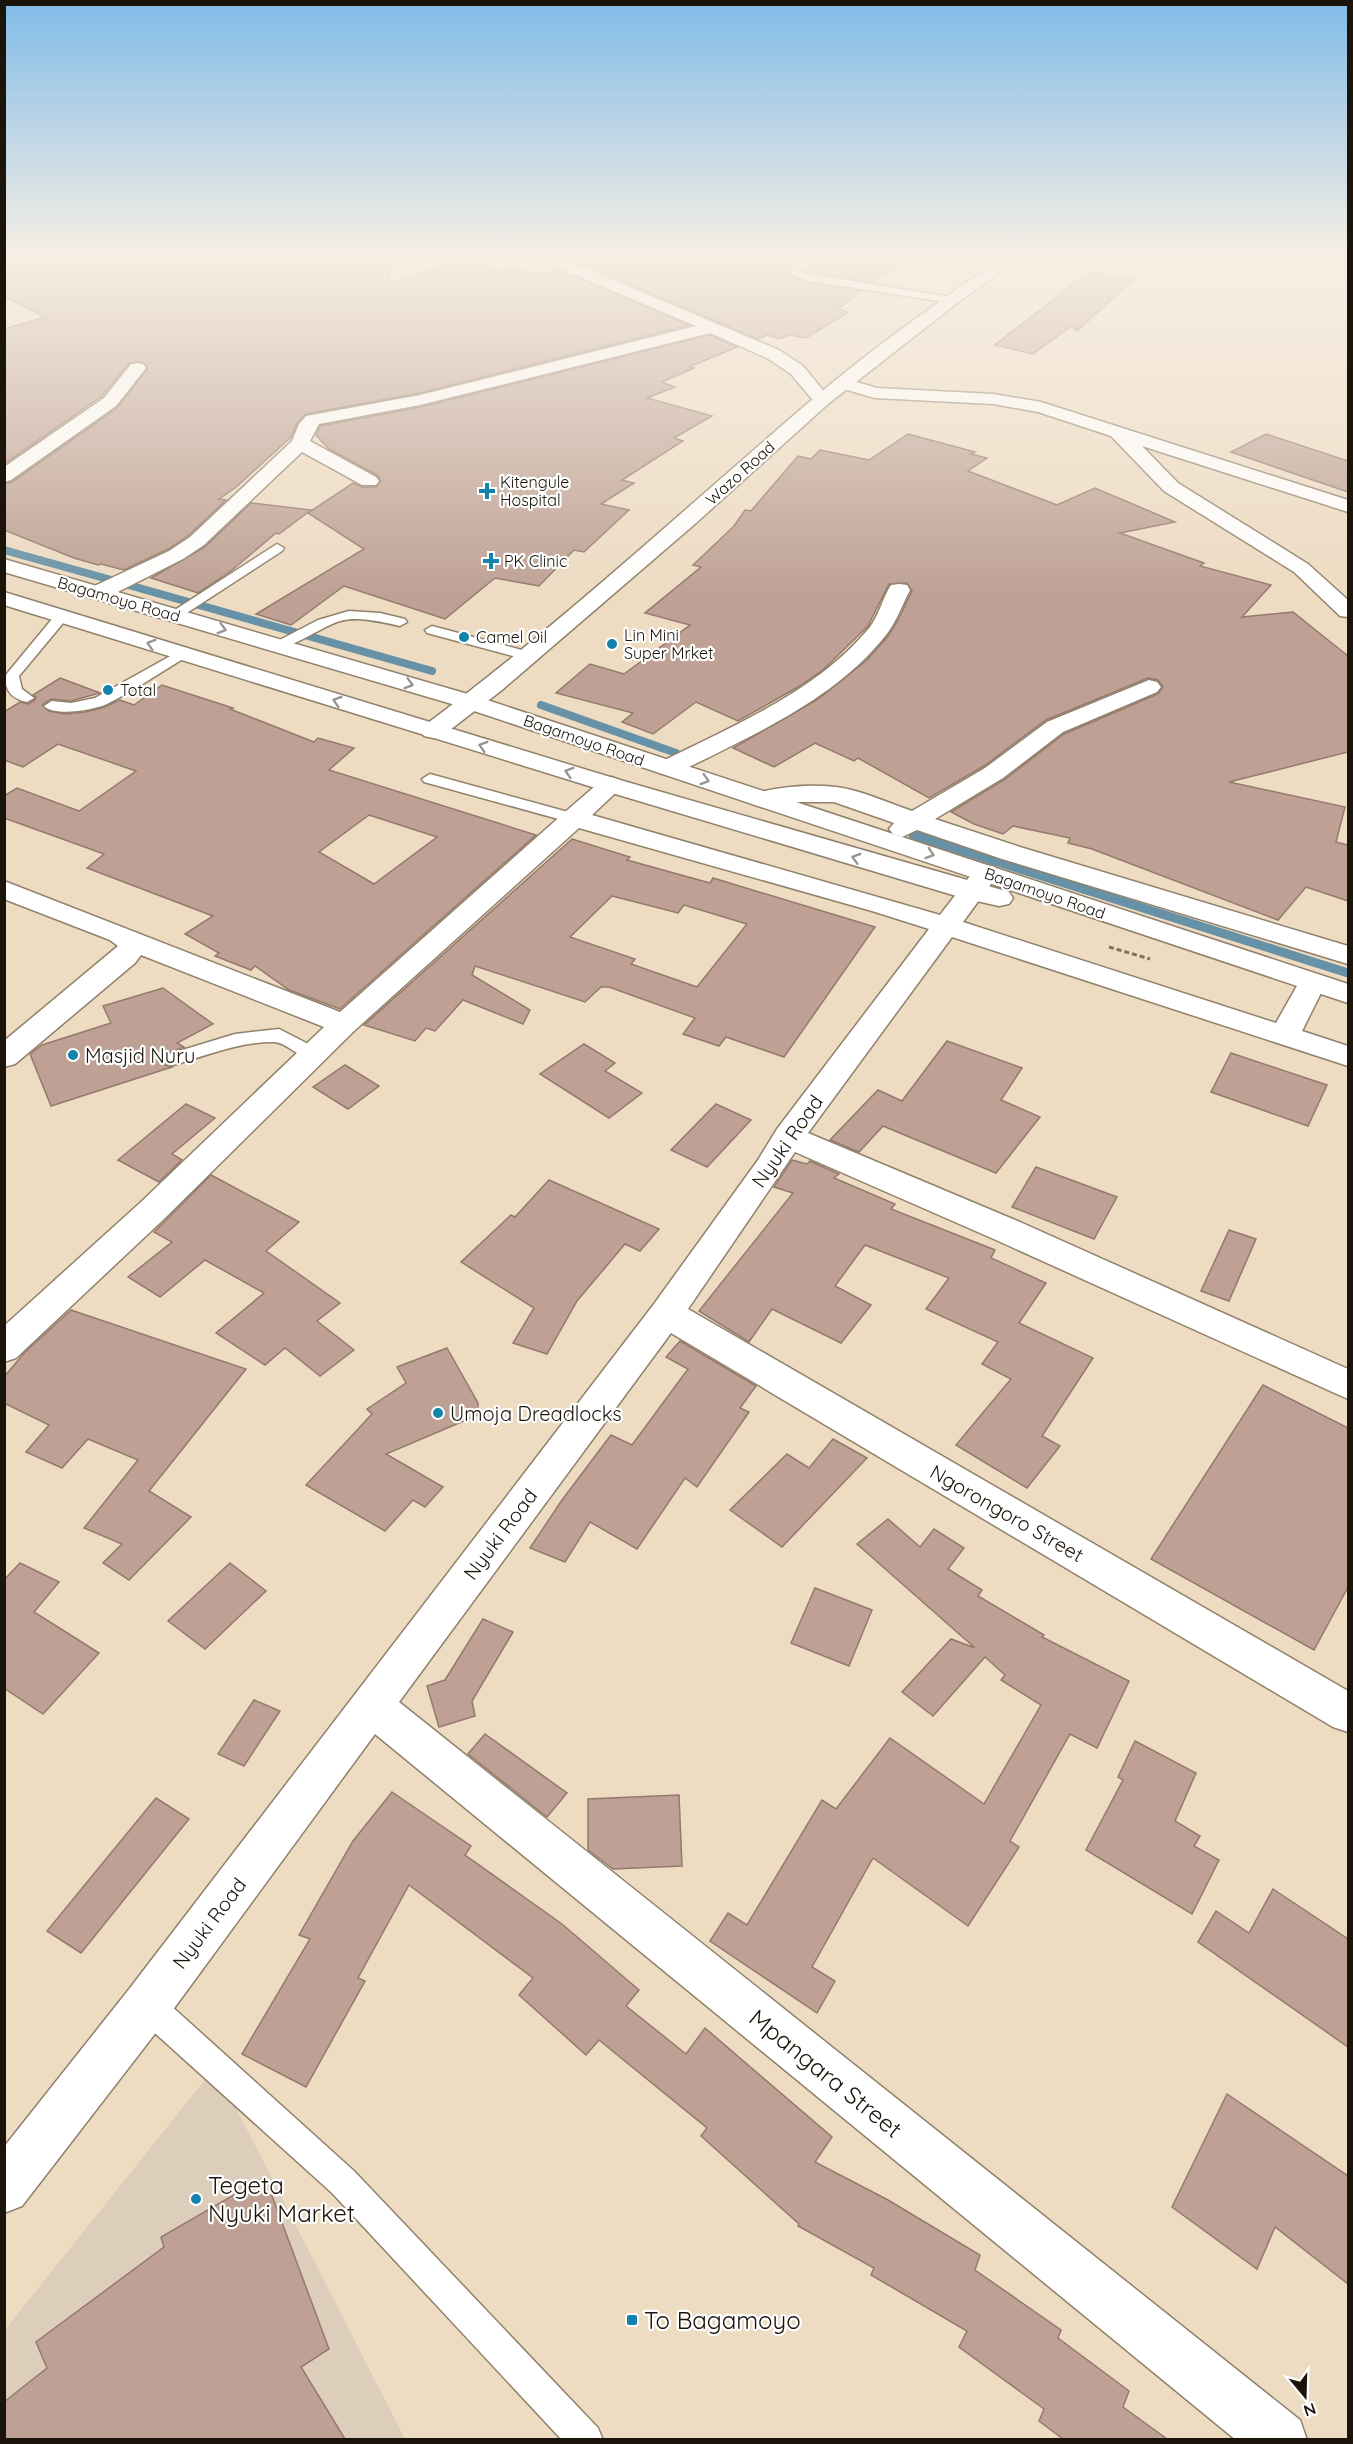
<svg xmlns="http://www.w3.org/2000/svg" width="1353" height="2444" font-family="Quicksand,sans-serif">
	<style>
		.commercial { fill: #ddcebb }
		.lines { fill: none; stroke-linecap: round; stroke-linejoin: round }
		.stream-far1 { stroke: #6691a6; stroke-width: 8 }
		.stream { stroke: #6691a6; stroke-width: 9 }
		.building { fill: #bea194; stroke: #94796d; stroke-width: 1.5; fill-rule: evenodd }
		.service-casing { stroke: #90816a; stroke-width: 3 }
		.minor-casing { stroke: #90816a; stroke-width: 3 }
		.secondary-casing { stroke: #90816a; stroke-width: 3 }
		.trunk-casing { stroke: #90816a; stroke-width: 3 }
		.path { stroke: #7c7060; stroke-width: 3; stroke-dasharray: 5 3; stroke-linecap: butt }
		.service { fill: #fff; fill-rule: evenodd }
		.minor { fill: #fff; fill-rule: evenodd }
		.secondary { fill: #fff; fill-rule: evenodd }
		.trunk { fill: #fff; fill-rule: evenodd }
		.oneway { stroke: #989591 }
		.poi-dot { fill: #1283aa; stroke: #fff; stroke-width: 2 }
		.labels { text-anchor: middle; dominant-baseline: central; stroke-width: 4.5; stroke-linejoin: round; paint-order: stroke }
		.far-street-label { font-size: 16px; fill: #1a140b; stroke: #fff }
		.far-poi-label { font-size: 16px; fill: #1a140b; stroke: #fff; text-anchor: start }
		.poi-label { font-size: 20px; fill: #1a140b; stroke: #fff; text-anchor: start }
		.street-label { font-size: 20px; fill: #1a140b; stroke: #fff }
		.near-street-label { font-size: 24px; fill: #1a140b; stroke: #fff }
		.near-poi-label { font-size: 24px; fill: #1a140b; stroke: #fff; text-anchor: start }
	</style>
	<rect width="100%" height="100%" fill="#eddbc2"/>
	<polygon class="commercial" points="215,2067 405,2439 5,2439 4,2331"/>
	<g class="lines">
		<g class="stream-far1">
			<polyline points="4,550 115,581"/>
			<polyline points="125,584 432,671"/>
			<polyline points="541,705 676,753"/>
		</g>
		<polyline class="stream" points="913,835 1348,973"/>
	</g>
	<g class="building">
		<polygon points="4,254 387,254 390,283 462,259 500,272 514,268 535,275 557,269 689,325 420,393 306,414 297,423 291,437 235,488 219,499 226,500 189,535 168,549 124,570 101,564 98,565 74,558 4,530 4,484 12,482 117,408 148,368 143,362 129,363 102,396 4,464 4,329 45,317 4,296"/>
		<polygon points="614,254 649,254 655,257 682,254 702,265 735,255 756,262 778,254 812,254 790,265 788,275 804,282 861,291 838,309 849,312 806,338 790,335 779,339 767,335 758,339 580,263"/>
		<polygon points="832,254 912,254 874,282 804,271"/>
		<polygon points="1089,272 1134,279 1077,331 1071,326 1033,354 995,345"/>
		<polygon points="710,335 737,347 689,367 694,368 662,382 675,387 647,398 712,416 674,438 683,441 622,480 634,483 601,504 629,510 584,552 574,550 539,586 495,578 445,619 344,586 291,625 256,614 364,549 308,513 353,483 362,487 376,487 381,481 377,475 329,449 316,435 320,426 421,407"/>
		<polygon points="908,434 975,452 971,454 987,458 968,471 1057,505 1095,488 1175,522 1120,533 1204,563 1200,566 1271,585 1242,617 1293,612 1348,656 1348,752 1229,782 1345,807 1336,842 1348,845 1348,901 1306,887 1278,920 1092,849 1068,843 1070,838 1013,826 1003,834 974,824 951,812 1004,780 1064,734 1158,694 1163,687 1158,680 1148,678 1046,720 984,766 929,798 858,758 854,761 815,743 774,767 733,748 817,700 867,660 888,636 898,620 912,591 907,583 889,584 868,626 824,669 798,687 738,721 696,702 653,734 622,722 633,713 556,693 590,664 624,674 690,625 645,613 701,567 693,565 734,526 745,510 751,511 798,456 811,459 820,450 869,460"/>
		<polygon points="1266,434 1348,461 1348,492 1231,452"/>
		<polygon points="251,503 311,510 279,534 276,533 231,571 198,593 151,578 205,547"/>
		<path d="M60,678L100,693L71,701L51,699L42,705L49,711L65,714L85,712L102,708L120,700L134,705L162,685L233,708L230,709L314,742L318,738L354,748L329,770L536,835L340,1009L289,990L255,966L251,970L215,956L219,953L185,934L213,916L87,868L104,854L4,818V796L17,788L79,811L136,771L58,744L23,767L4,760V712L20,702L28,704L35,700L36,697L33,695ZM369,815L437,837L374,884L319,852Z"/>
		<path d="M572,839L630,857L627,860L710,883L713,878L875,927L784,1057L726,1037L719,1046L683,1034L695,1018L609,987H601L585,1002L475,966L472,975L530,1010L523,1024L463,1000L435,1031L426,1028L415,1041L364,1025ZM612,896L678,913L684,905L747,924L697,987L631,964L635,959L570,937Z"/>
		<polygon points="163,988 213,1024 177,1043 184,1047 164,1054 161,1060 165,1065 172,1067 51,1106 30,1054 42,1045 111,1023 103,1006"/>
		<polygon points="947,1041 1022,1068 1001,1100 1040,1117 996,1173 883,1126 859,1152 830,1140 878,1090 902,1101"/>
		<polygon points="584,1044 615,1063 605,1071 642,1093 609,1118 540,1074"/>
		<polygon points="1231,1053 1327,1085 1308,1126 1211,1092"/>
		<polygon points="345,1065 379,1086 348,1109 313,1087"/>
		<polygon points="186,1104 215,1118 172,1154 182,1160 159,1182 118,1160"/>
		<polygon points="716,1104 751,1120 707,1167 671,1150"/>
		<polygon points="792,1160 807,1164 810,1161 839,1174 834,1178 895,1204 891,1209 995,1250 991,1258 1046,1283 1019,1323 1093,1358 1042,1436 1060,1446 1027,1488 956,1445 1011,1379 982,1364 998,1342 926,1309 949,1278 865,1245 835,1286 871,1305 841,1343 772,1309 749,1342 699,1311 793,1193 774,1187"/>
		<polygon points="1036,1167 1117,1197 1094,1239 1012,1207"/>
		<polygon points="211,1175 299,1222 266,1251 340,1303 317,1321 354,1350 320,1376 285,1348 265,1365 216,1333 264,1293 205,1260 160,1297 128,1277 172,1242 154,1232"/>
		<polygon points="549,1180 659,1229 640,1251 625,1244 577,1301 547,1354 513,1343 534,1308 461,1262 511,1215 515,1217"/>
		<polygon points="1229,1230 1256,1239 1229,1301 1201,1291"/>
		<polygon points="71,1310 246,1369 149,1491 191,1517 129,1580 103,1563 122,1544 84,1528 138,1460 88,1439 62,1468 26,1452 49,1425 4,1403 4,1377 25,1352"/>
		<polygon points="680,1341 756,1386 740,1408 749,1412 697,1487 685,1478 637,1549 590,1522 565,1562 530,1548 562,1500 611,1435 632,1445 688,1369 666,1357"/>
		<polygon points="447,1348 478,1403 478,1415 386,1454 443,1487 425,1507 413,1500 385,1531 306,1485 372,1414 367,1409 406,1383 397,1367"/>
		<polygon points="1263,1385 1348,1428 1348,1587 1314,1650 1151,1559"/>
		<polygon points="833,1439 867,1458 782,1547 730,1510 787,1454 809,1468"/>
		<polygon points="888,1519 920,1547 934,1529 964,1548 948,1569 982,1590 978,1596 1044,1635 1042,1637 1129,1681 1097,1748 1070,1734 1010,1841 1019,1847 968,1926 873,1858 812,1967 835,1981 817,2013 710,1941 728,1913 747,1925 822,1800 836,1809 890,1738 984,1804 1041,1705 1001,1680 1005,1675 985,1657 933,1716 902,1692 951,1639 975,1648 857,1544"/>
		<polygon points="20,1563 59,1582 34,1612 99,1653 43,1714 4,1688 4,1580"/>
		<polygon points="230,1563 266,1591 205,1649 168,1621"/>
		<polygon points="815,1588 872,1610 849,1666 791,1643"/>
		<polygon points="483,1619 513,1632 472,1701 475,1716 439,1727 427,1686 445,1680"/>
		<polygon points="254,1700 280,1711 244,1766 218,1754"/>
		<polygon points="485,1734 567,1793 547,1817 468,1754"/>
		<polygon points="1135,1741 1196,1773 1175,1821 1200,1836 1194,1846 1219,1860 1192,1914 1086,1850 1123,1780 1118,1777"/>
		<polygon points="392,1792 471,1846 465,1855 562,1924 639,1990 626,2006 686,2054 705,2028 832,2137 815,2162 888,2200 980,2255 975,2270 1061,2330 1058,2338 1129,2391 1123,2407 1167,2439 1063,2439 1039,2421 1044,2409 959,2347 967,2331 871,2275 874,2268 798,2226 799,2224 701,2136 707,2128 599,2040 586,2055 519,1995 533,1978 409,1885 358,1978 365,1981 306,2087 242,2054 310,1939 299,1935 353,1841"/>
		<polygon points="679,1795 682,1866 613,1869 588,1850 588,1799"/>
		<polygon points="156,1798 189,1819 81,1953 47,1931"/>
		<polygon points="1273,1889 1348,1939 1348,2047 1198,1942 1216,1911 1249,1933"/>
		<polygon points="1227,2094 1348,2176 1348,2284 1275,2227 1257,2269 1172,2207"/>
		<polygon points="265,2177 329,2349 301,2367 345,2439 4,2439 4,2402 47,2368 36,2342 164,2247 161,2237"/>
	</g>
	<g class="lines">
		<g class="service-casing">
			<g id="service">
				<polygon points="817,254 830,254 799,271 807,274 951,297 956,300 951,303 804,280 790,274 791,267"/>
				<polygon points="277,544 284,548 282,551 179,618 174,619 167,615"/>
				<path d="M349,611L380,613L405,619L407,622L400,626C381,622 360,616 340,621C322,626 288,652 272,648L270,645L318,620Z"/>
				<path d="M62,612L69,616L19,676L22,689L34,698L27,702C12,699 5,691 5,676L57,613Z"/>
				<polygon points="432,626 533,653 535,656 528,660 427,633 425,630"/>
				<path d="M183,649L190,653L188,656C161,672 135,690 107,704C94,710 55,717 44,706L52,701L71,703L95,698Z"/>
				<polygon points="430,774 579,815 581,818 573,823 424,782 422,779"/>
				<path d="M279,1029L320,1050L323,1054L320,1058C301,1064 290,1042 273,1042C238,1042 206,1056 173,1065L166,1063L163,1059L166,1055L235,1034Z"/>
				<polygon points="147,1990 158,1994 354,2171 598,2428 603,2440 562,2440 332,2193 136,2016 132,2005 136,1994"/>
			</g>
		</g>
		<g class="minor-casing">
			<g id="minor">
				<polygon points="530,254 552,254 779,350 803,366 831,400 828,404 816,404 791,374 767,358 710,333 420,405 319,424 310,441 376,477 379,481 376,485 362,485 302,452 204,545 183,559 106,598 98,599 90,598 87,593 90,588 169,551 190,537 292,441 299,424 306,416 420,395 696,326 533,257"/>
				<polygon points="137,363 143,364 146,368 116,406 11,480 4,482 4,467 104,398 131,364"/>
				<polygon points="843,378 877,388 993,394 1041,402 1348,500 1348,512 1142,446 1178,483 1308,564 1348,600 1348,617 1340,616 1294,572 1164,491 1111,436 1038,412 993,404 875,398 837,387 834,383 837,379"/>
				<path d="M899,584L907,585L910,590C902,605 897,621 886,635C834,701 750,736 677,773L668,775L659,773L656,768L659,763C732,726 817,692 870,627C878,616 882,602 888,590L891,585Z"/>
				<path d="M1149,680L1157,682L1161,687L1157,692L1063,732L1003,778L935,819L1020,847L1348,946V964L1002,859L917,830L902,837L893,834L889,829L894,823L834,802H799L761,807L752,804L748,799L752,794C779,787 808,784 836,787C861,790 888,803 912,811L985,768L1047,722Z"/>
				<polygon points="611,777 620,780 624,785 592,815 940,915 977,867 986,865 995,867 999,873 963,922 1276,1023 1302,977 1312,974 1322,977 1326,983 1302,1031 1348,1046 1348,1066 952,937 808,1133 1020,1222 1348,1369 1348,1399 996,1240 795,1152 688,1309 1348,1691 1348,1732 1333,1727 671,1333 399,1702 1300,2420 1307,2440 1236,2440 375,1734 164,2022 22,2206 4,2213 4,2147 130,1988 654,1304 758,1160 777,1129 929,929 872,911 579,828 354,1031 165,1218 16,1358 4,1362 4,1326 141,1202 324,1027 141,955 135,963 15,1064 4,1067 4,1041 118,946 110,940 4,899 4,881 340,1012 564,813 602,780"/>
			</g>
		</g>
		<g class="secondary-casing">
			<path id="secondary" d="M1008,254H1026L957,303L828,404L696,523L502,690L442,736L433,738L424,736L421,731L424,726C561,624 685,508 814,398C875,346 942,299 1008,254Z"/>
		</g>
		<g class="trunk-casing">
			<g id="trunk">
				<polygon points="4,559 478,697 1348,984 1348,1003 462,707 4,572"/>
				<polygon points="4,592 620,780 1009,892 1013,898 1009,904 999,906 963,898 602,790 4,605"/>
			</g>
		</g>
		<polyline class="path" points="1109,947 1150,959"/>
		<use href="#service" class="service"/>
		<use href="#minor" class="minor"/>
		<use href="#secondary" class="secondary"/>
		<use href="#trunk" class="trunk"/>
	</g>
	<defs><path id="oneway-chevron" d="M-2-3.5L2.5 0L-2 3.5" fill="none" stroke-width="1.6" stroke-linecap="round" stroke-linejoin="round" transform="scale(1.5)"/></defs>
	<g class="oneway">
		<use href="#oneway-chevron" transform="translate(222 629) rotate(16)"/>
		<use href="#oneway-chevron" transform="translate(151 644) rotate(-163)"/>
		<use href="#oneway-chevron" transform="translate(409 684) rotate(16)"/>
		<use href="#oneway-chevron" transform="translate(337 701) rotate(-163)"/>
		<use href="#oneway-chevron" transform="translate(483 746) rotate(-163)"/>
		<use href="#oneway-chevron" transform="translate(569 772) rotate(-163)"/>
		<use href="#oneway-chevron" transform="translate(705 780) rotate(18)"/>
		<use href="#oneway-chevron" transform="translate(930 854) rotate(18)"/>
		<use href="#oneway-chevron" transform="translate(856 858) rotate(-164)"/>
	</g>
	<linearGradient id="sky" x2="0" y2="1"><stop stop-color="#81bbe8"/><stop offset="0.43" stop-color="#f7efe4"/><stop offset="1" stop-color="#f7efe4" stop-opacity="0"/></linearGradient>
	<rect width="1353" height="596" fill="url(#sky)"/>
	<g class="poi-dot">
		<path d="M484 482h6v6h6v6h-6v6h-6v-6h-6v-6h6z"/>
		<path d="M488 552h6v6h6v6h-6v6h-6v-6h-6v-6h6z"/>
		<circle cx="464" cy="637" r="6"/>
		<circle cx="612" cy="644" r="6"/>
		<circle cx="108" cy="690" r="6"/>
		<circle cx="73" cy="1055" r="6"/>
		<circle cx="438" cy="1413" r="6"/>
		<circle cx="196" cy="2199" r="6"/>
		<rect x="626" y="2314" width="12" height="12" rx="3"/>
	</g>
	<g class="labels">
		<g class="far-street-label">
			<text transform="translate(740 473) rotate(-42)">Wazo Road</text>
			<text transform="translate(119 599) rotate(16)">Bagamoyo Road</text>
			<text transform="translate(584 740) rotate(19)">Bagamoyo Road</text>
			<text transform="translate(1045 893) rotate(19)">Bagamoyo Road</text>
		</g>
		<g class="far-poi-label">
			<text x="500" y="482">Kitengule<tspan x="500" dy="18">Hospital</tspan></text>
			<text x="504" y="561">PK Clinic</text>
			<text x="624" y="635">Lin Mini<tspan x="624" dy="18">Super Mrket</tspan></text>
			<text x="476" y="637">Camel Oil</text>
			<text x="120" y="690">Total</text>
		</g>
		<g class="poi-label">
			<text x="85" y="1055">Masjid Nuru</text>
			<text x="450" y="1413">Umoja Dreadlocks</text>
		</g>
		<g class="street-label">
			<text transform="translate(787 1141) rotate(-55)">Nyuki Road</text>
			<text transform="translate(1007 1513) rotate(30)">Ngorongoro Street</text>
			<text transform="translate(500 1534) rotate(-53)">Nyuki Road</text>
			<text transform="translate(209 1923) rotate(-53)">Nyuki Road</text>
		</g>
		<g class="near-street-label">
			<text transform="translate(826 2073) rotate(39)">Mpangara Street</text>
		</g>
		<g class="near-poi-label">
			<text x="208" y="2185">Tegeta<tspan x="208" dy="28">Nyuki Market</tspan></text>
			<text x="644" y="2320">To Bagamoyo</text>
		</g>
	</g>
	<rect width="1353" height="2444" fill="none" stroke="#1a140b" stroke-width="12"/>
	<g transform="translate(1305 2396) rotate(161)" stroke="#ffffff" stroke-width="4.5" paint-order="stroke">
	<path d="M0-4.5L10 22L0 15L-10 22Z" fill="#1a140b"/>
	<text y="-9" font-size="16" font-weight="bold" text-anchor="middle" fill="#1a140b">N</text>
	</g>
</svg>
